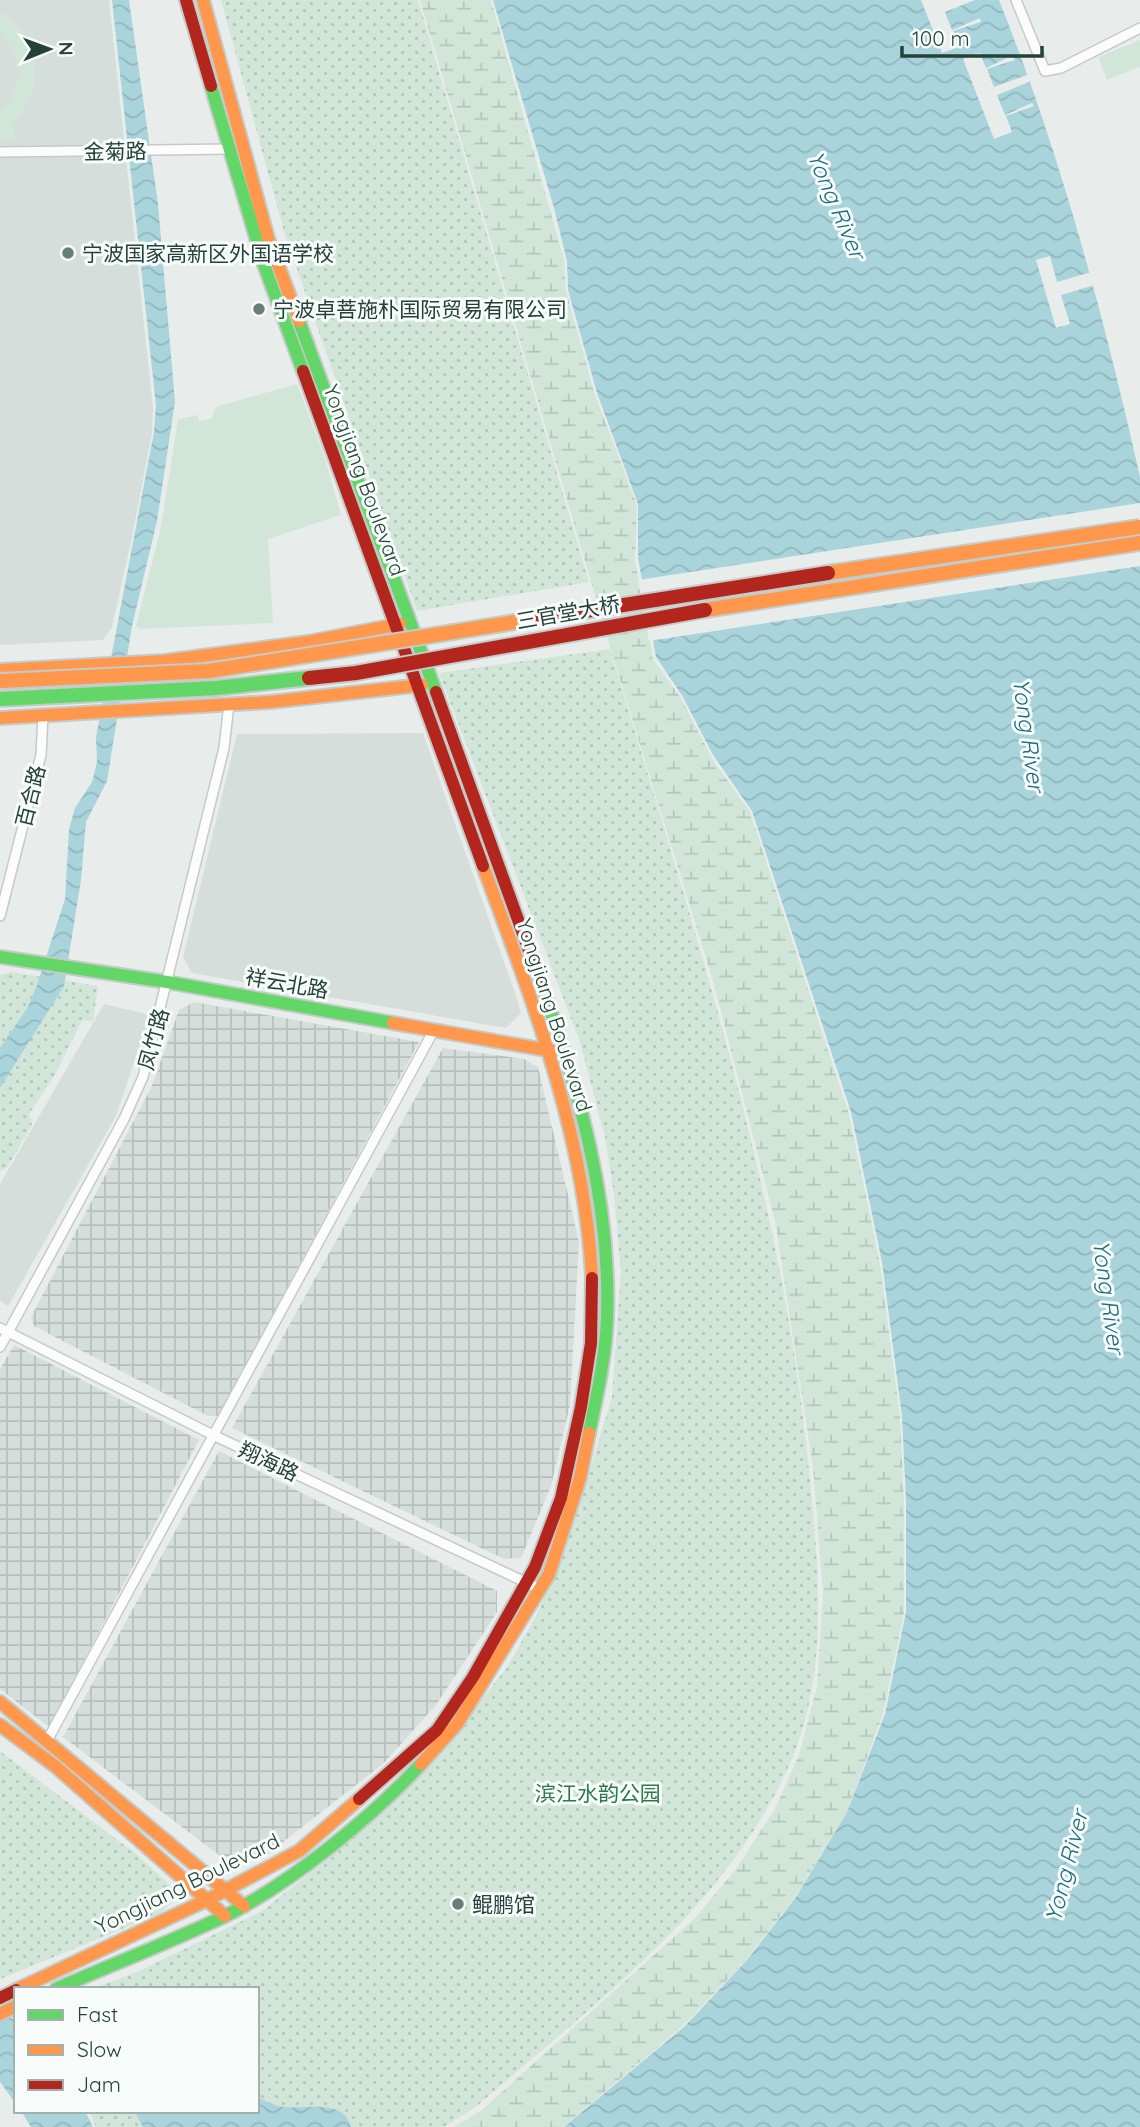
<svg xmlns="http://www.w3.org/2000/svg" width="1140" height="2127" font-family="Quicksand,'Noto Sans SC',sans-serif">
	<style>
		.built { fill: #d6dedb }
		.industrial { fill: url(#industrial-grid) }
		.green { fill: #d1e6d8 }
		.wetland { fill: url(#wetland-marsh) }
		.park { fill: url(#park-dots) }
		.water { fill: url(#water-waves) }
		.pier { fill: #e8edeb }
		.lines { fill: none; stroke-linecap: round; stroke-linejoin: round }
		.street-casing { stroke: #c5cac8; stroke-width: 12 }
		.fast-casing { stroke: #c3cbc8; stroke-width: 16 }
		.slow-casing { stroke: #c3cbc8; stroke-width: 16 }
		.jam-casing { stroke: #c3cbc8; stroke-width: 16 }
		.street { stroke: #fcfcfc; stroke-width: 9 }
		.fast { stroke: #63d668; stroke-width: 12 }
		.slow { stroke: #ff974d; stroke-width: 12 }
		.jam { stroke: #b3261e; stroke-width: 12 }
		.fast-bridge-casing { stroke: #c3ccc9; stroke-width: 18; stroke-linecap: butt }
		.slow-bridge-casing { stroke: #c3ccc9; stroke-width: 18; stroke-linecap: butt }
		.jam-bridge-casing { stroke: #c3ccc9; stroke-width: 18; stroke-linecap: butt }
		.fast-bridge { stroke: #63d668; stroke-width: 14 }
		.slow-bridge { stroke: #ff974d; stroke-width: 14 }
		.jam-bridge { stroke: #b3261e; stroke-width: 14 }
		.poi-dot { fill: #697e78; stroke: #f7fbf9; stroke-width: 2.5 }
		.labels { text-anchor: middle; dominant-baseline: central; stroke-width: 6; stroke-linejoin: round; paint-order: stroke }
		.street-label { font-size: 21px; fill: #24423a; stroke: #f7fbf9 }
		.poi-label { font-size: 21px; fill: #24423a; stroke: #f7fbf9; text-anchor: start }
		.park-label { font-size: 21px; fill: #2d7a4b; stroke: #f7fbf9 }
		.water-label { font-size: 23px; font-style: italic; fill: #1c6f80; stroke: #f7fbf9 }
	</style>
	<defs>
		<pattern id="industrial-grid" width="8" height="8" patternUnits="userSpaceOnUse" patternTransform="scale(1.75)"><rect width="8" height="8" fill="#d6dedb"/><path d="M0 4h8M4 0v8" fill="none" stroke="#b8c0bd"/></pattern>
		<pattern id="wetland-marsh" width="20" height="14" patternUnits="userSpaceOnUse" patternTransform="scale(1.75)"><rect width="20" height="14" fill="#d1e6d8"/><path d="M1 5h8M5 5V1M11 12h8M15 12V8" fill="none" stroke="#b3c6ba"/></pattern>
		<pattern id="park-dots" width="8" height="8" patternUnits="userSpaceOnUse" patternTransform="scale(1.75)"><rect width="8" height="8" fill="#d1e6d8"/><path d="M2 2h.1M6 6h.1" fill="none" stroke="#b3c6ba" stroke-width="1.8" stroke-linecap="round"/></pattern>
		<pattern id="water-waves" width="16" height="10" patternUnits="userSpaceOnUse" patternTransform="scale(1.75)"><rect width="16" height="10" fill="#a9d4db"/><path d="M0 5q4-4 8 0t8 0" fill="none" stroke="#91b7bd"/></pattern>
	</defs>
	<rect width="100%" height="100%" fill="#e8edeb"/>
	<g class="built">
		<polygon points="0,0 109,0 153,408 152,433 131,542 112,627 103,640 0,645"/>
		<polygon points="423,733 516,996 521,1013 506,1028 192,973 183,957 237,734"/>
		<polygon points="104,1004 150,1015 116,1116 8,1306 0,1301 0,1184"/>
	</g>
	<g class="industrial">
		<polygon points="194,1002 419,1042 218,1416 208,1416 34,1326 31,1317 151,1088 179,1010"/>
		<polygon points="443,1048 524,1059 538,1067 579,1242 570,1405 551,1486 521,1558 504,1559 232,1428"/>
		<polygon points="14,1345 199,1440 49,1727 0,1689 0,1369"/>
		<polygon points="219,1451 497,1591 497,1612 436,1705 384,1763 264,1857 245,1862 219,1855 63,1737"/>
	</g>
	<g class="green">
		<path d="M0,12C42,36 47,92 12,124H15V138L0,139V111L8,104L20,74L13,49L0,34Z"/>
		<polygon points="1140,40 1140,67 1107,80 1098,57"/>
		<polygon points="297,384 325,459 341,515 268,539 273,623 140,629 136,626 161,527 178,419 198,415 199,421 212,419 215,407"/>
	</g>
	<polygon class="wetland" points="420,0 491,0 564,260 566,291 595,395 637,505 635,560 653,659 681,698 713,760 750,812 849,1114 880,1264 900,1416 904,1501 904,1613 883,1714 847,1811 795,1897 746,1960 684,2025 563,2127 454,2127 482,2110 695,1918 736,1869 775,1809 799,1755 817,1687 823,1593 813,1467 775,1221 713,981 614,660"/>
	<g class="park">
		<polygon points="221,0 418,0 589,582 417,611 285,235"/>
		<path d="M610,649C693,927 786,1201 811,1491C820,1584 828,1683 787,1770C721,1913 592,2005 477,2106L444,2127H96L89,2111H257V1989H92L137,1972L262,1911L338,1851L399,1796L448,1742L508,1666L538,1612L575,1520L612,1397L621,1272L614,1195L605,1137L580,1042L439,673Z"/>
		<polygon points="11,972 98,986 93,1021 82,1020 55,1075 29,1114 32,1125 7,1168 0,1171 0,975"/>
		<polygon points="0,1751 136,1854 171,1886 173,1901 161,1913 0,1979"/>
	</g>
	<g class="water">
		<polygon points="112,0 129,0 158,204 175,402 157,521 132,626 107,781 86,822 81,880 64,986 0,1088 0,1048 28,1007 37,985 65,899 69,829 75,808 92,782 97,762 96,737 154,432 156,405"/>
		<path d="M493,0H999C1060,153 1104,316 1140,477V2127H564L685,2026L747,1960L796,1897L847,1812L885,1714L906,1612V1501L902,1416L882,1262L851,1112L752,811L713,755L683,697L656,657L638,558V504L597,393L568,290L567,261L554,208Z"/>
		<polygon points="0,2007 16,2022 16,2104 0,2082"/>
		<path d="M257,2097C264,2100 271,2104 278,2106C300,2112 343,2095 351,2127H143L134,2111H257Z"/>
		<polygon points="21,2111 85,2111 93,2127 31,2127"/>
	</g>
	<g class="pier">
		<polygon points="921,0 975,0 945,12 952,30 980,18 981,22 953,31 959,47 942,53"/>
		<polygon points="980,53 986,68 1013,55 1015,60 987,69 994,87 1032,73 1034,80 997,95 1005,115 1032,103 1034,106 1006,116 1012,132 994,139 963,59"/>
		<polygon points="1050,256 1057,282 1091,272 1095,285 1061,295 1070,324 1056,328 1036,260"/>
		<polygon points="1140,503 1140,566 649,641 638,580"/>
	</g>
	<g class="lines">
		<g class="street-casing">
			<g id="street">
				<polyline points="1016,0 1045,71 1061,68 1140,28"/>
				<polyline points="0,152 231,149"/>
				<polyline points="0,916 41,755 43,716"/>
				<polyline points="0,1328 213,1435 540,1589"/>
				<polyline points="0,1347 124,1119 143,1077 224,748 229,704"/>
				<polyline points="48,1739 434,1030"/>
			</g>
		</g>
		<g class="fast-casing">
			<g id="fast">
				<polyline points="211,86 264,265 303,371"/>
				<polyline points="299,321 436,692"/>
				<polyline points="0,957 167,982 393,1023"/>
				<path d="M539,978C578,1087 611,1199 607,1317C606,1355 597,1395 589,1433"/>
				<path d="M56,1989C111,1965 168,1943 223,1917C290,1884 370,1819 421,1764"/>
			</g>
		</g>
		<g class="slow-casing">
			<g id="slow">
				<polyline points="203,0 268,238 299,321"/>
				<polyline points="0,670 164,661 308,642 400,624"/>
				<polyline points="0,718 270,702 422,685"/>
				<path d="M483,866C532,1000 585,1134 592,1278"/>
				<polyline points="393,1023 552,1051"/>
				<polyline points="0,1702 244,1906"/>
				<polyline points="0,1725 55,1766 225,1916"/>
				<polyline points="421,1764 457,1724 549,1574 580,1478 589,1433"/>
				<polyline points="18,1989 207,1900 299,1851 359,1799"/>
				<polyline points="0,2014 16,2006"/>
			</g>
		</g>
		<g class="jam-casing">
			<g id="jam">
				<polyline points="186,0 211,86"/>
				<polyline points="303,371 483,866"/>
				<polyline points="436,692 539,978"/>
				<polyline points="359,1799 437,1730 473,1677 535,1567 561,1498 581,1407 591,1343 592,1278"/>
				<polyline points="0,1998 16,1990"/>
			</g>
		</g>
		<use href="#street" class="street"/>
		<use href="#fast" class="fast"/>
		<use href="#slow" class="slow"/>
		<use href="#jam" class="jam"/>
		<g class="fast-bridge-casing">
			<polyline id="fast-bridge" points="0,699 216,688 309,678"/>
		</g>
		<g class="slow-bridge-casing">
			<g id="slow-bridge">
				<polyline points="828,573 1140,527"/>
				<polyline points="705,610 1140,543"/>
				<polyline points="0,681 209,671 534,619"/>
			</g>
		</g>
		<g class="jam-bridge-casing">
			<g id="jam-bridge">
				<polyline points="534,619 828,573"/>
				<polyline points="309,678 356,673 705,610"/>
			</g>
		</g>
		<use href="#fast-bridge" class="fast-bridge"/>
		<use href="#slow-bridge" class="slow-bridge"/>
		<use href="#jam-bridge" class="jam-bridge"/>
	</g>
	<g class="poi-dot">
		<circle cx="68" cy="253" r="7"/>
		<circle cx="259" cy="309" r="7"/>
		<circle cx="458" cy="1904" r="7"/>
	</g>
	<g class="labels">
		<g class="street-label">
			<text transform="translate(115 151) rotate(-1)">金菊路</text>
			<text transform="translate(365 480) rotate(70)">Yongjiang Boulevard</text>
			<text transform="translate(568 612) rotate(-10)">三官堂大桥</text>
			<text transform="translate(30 796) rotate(-76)">百合路</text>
			<text transform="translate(287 983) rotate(10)">祥云北路</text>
			<text transform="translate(555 1015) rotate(72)">Yongjiang Boulevard</text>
			<text transform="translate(153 1039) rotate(-75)">凤竹路</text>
			<text transform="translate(269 1461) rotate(25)">翔海路</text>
			<text transform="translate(187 1883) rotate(-26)">Yongjiang Boulevard</text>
		</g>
		<g class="poi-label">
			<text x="82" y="253">宁波国家高新区外国语学校</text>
			<text x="273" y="309">宁波卓菩施朴国际贸易有限公司</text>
			<text x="472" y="1904">鲲鹏馆</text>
		</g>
		<g class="park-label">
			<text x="598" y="1793">滨江水韵公园</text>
		</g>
		<g class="water-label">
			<text transform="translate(837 205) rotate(67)">Yong River</text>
			<text transform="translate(1029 735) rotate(82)">Yong River</text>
			<text transform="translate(1109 1297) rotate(82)">Yong River</text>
			<text transform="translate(1066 1866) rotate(-76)">Yong River</text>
		</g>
	</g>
	<rect x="14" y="1987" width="245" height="126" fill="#f7fbf9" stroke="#a3b1ad" stroke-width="2"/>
	<rect x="28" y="2010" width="35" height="10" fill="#63d668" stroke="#a3b1ad" stroke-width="2"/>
	<text x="77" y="2022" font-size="21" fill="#24423a">Fast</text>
	<rect x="28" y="2045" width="35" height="10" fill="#ff974d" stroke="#a3b1ad" stroke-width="2"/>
	<text x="77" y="2057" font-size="21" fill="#24423a">Slow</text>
	<rect x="28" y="2080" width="35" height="10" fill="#b3261e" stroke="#a3b1ad" stroke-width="2"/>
	<text x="77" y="2092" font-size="21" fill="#24423a">Jam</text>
	<g transform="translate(49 49) rotate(89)" stroke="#f7fbf9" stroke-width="5" paint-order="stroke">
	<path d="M0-5L12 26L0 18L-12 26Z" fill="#24423a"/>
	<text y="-10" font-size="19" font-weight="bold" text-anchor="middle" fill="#24423a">N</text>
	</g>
	<path d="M902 46v10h140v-10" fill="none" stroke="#24423a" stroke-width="3.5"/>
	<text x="912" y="46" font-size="21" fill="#24423a" stroke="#f7fbf9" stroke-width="5" paint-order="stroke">100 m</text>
</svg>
